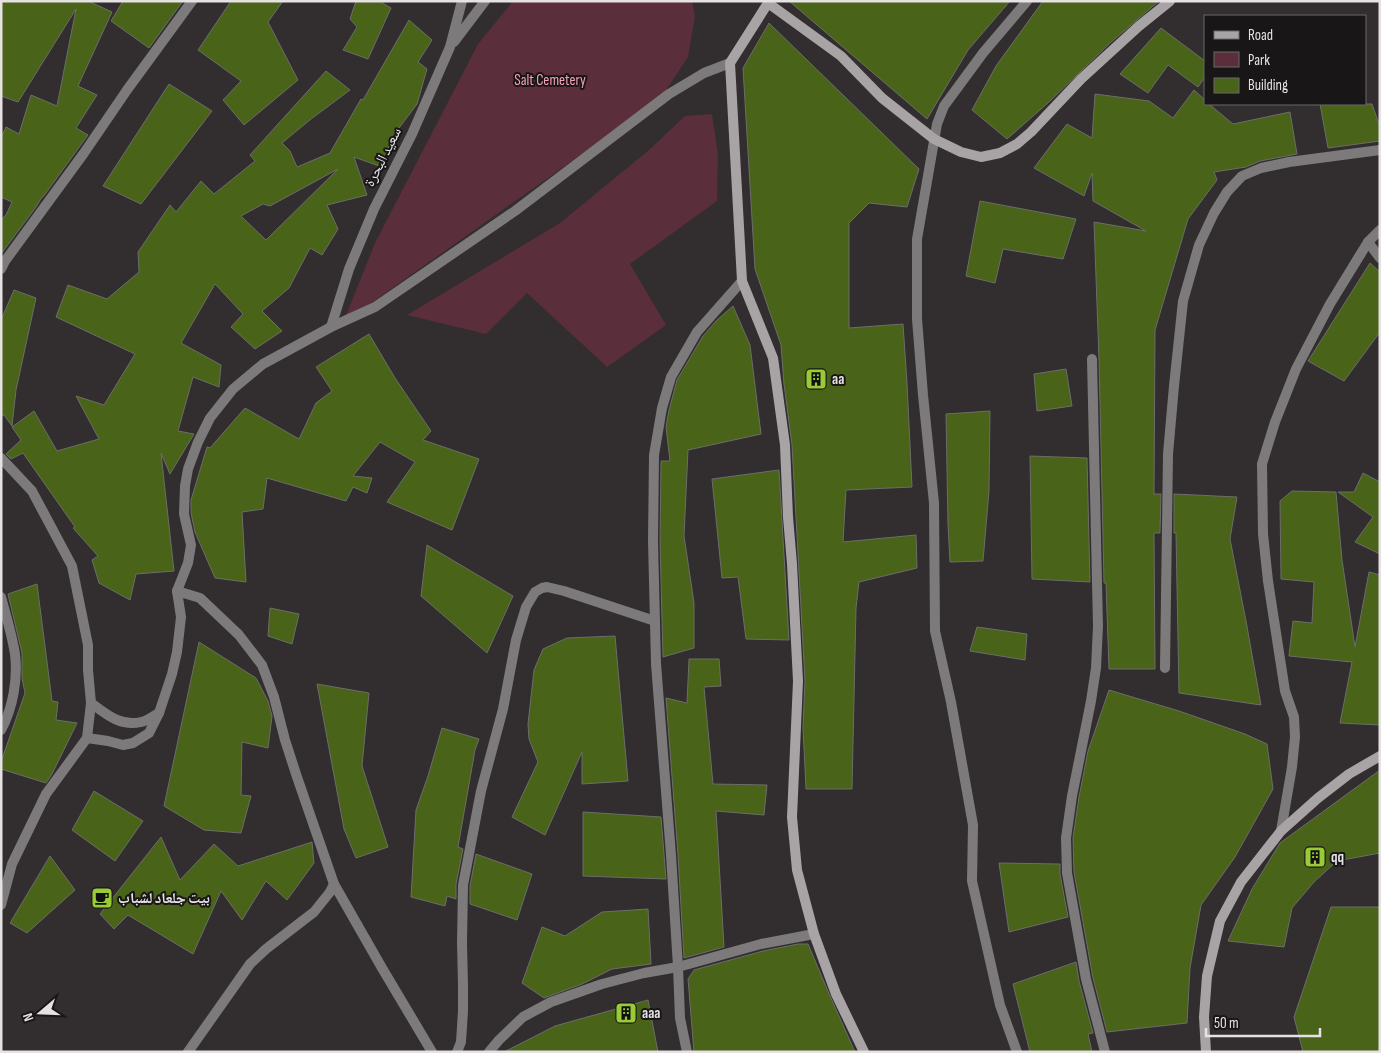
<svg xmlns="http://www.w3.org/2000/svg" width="1381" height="1053" font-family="'Sofia Sans Condensed','Noto Naskh Arabic',sans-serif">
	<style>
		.green { fill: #5a2e3a }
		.building { fill: #496318; stroke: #6c6e6a; fill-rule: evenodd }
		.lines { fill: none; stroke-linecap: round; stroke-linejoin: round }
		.street { stroke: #7c7a7a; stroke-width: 10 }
		.secondary { stroke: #a8a4a5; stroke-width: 10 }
		.labels { text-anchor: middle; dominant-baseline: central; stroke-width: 4; stroke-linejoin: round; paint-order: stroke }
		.park-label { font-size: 15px; fill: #f9a1b7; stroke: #181616 }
		.street-label { font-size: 15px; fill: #e6e2e3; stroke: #181616 }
		.poi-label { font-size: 15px; font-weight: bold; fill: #e6e2e3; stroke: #181616; text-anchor: start }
	</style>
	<rect width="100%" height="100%" fill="#322d2e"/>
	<g class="green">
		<polygon points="513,1 692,1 695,16 688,57 661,98 343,323 375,243 478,44"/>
		<polygon points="712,114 718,154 717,201 630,264 666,325 607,367 527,293 486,334 407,315 560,223 649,150 685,116"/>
	</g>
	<g class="building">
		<polygon points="1,1 88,1 112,12 78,86 97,95 76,128 88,135 43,197 42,197 36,207 1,254 1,220 6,215 12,202 1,197 1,138 6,127 19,134 31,95 57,106 76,9 18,102 1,96"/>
		<polygon points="123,1 183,1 149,48 111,21"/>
		<polygon points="231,1 283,1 268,22 298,80 244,125 223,100 241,81 198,50"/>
		<polygon points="356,1 379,1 391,8 368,59 343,50 357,27 350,19"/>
		<polygon points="789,1 1010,1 968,50 927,119"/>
		<polygon points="1043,1 1159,1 1109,44 1049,102 1007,139 972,110 996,66"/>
		<path d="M409,20L432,40L418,62L427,69L417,104L399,128L379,166L354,157L367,195L327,205L338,229L322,255L310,248L289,288L262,311L282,331L255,349L231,327L243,314L215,284L181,343L221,365L219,387L193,377L178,431L194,434L170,474L161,453L174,571L136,574L130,600L99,583L92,560L98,556L73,528L75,527L23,453L11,459L6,454L21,440L12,427L34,411L57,451L99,439L76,396L104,405L135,354L56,317L68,285L107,299L139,272L138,252L170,205L176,212L201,181L214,194L255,161L250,155L326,71L350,90L311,119L282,143L290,151L297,167L330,153L361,99L363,100ZM338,169L266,240L241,216L263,204L270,206Z"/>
		<polygon points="769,23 919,169 907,207 869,203 849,223 849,328 903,324 907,383 912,487 846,490 843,542 916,535 917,568 859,582 856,608 852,789 806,789 803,727 805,681 792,445 784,384 781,345 755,269 743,68"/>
		<polygon points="1161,28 1205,61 1205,77 1198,87 1168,65 1148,93 1120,74"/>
		<polygon points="169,84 212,111 141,204 103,186"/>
		<polygon points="1194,90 1205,100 1205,104 1209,104 1233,124 1290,112 1297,154 1260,161 1246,167 1214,172 1217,180 1188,219 1155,330 1154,494 1161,494 1160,533 1154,533 1155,669 1109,669 1106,583 1104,583 1099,359 1094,222 1146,231 1093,201 1092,173 1084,196 1034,168 1067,124 1092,138 1095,94 1149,101 1173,118"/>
		<polygon points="1320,104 1372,104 1380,127 1380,141 1328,148"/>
		<polygon points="980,201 1076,219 1063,259 1003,249 995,283 966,276"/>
		<polygon points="1370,263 1380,272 1380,332 1344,381 1308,361"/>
		<polygon points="14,290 36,298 16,390 12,426 4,415 1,415 1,320"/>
		<polygon points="733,306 750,345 761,434 688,450 684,536 694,603 694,648 663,657 660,541 661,461 670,461 666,427 669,410 677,380 703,336 717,320"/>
		<polygon points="369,334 395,378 431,431 423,440 479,459 452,530 387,502 415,462 380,442 353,476 372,478 367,493 353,487 346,501 267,478 263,509 242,512 246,582 215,578 195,532 191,513 191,500 207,447 210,448 245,408 299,439 316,403 332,391 316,367"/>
		<polygon points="1066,369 1072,406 1037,411 1034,374"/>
		<polygon points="990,411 989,491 983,561 950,562 948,524 946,414"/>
		<polygon points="1030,456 1087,458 1090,582 1032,579"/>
		<polygon points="779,470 789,640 746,639 738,577 722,578 712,479"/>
		<polygon points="1363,473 1380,482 1380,554 1355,542 1373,517 1338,492 1354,492"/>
		<polygon points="1292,491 1336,492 1342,560 1355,647 1369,572 1380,575 1380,725 1340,723 1352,662 1289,656 1293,621 1312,623 1314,582 1281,579 1280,501"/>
		<polygon points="1174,494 1237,497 1230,539 1246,621 1261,705 1179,693 1176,533 1174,533"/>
		<polygon points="427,545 513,596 487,653 421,596"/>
		<polygon points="37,584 52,701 58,702 56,720 77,723 52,774 46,783 1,769 1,762 25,693 22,678 22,653 8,594"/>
		<polygon points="270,608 299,614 292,644 268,636"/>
		<polygon points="977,627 1027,634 1025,660 970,651"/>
		<polygon points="615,636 628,781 582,784 582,752 545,835 512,817 538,762 529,739 528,724 534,670 543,649 567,638"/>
		<polygon points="199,642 256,678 268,701 272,716 268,748 242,742 241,795 251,796 241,833 204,830 164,806"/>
		<polygon points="689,659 719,659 721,686 704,687 713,784 767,785 764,815 716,811 724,947 684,958 678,855 666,698 687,703"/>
		<polygon points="317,684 369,693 362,766 388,847 356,858 344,829"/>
		<polygon points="1109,690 1179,711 1245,734 1267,744 1273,789 1235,857 1201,905 1190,968 1187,1023 1107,1032 1093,978 1074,872 1073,838 1079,797 1088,751"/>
		<polygon points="442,728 479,739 475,750 458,847 463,849 456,884 456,899 447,896 445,906 411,897 416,810 428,776"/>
		<polygon points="1380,770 1380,853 1337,861 1314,882 1292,908 1284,947 1228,941 1252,889 1280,843"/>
		<polygon points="94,791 143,821 115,861 72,830"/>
		<polygon points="583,812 661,817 666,879 583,876"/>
		<polygon points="161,837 180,880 214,844 238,866 312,842 314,863 287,900 266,881 242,920 221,891 193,954 128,915 114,929 100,914"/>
		<polygon points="476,854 532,874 517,920 470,904 470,886"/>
		<polygon points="50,856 75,890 27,933 10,923"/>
		<polygon points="999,863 1060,864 1060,874 1068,917 1009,932"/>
		<polygon points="1331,907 1380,907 1380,1052 1303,1052 1294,1017"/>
		<polygon points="648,909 651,964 612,969 582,984 544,998 522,983 542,927 565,936 602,912"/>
		<polygon points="798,944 808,944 830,996 855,1052 694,1052 688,979 694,970 763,951"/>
		<polygon points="1076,962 1079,981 1093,1033 1088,1034 1092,1052 1030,1052 1013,984"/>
		<polygon points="648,1000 658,1052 504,1052 555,1026"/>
	</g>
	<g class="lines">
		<g class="street">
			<polyline points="454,42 485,1"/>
			<polyline points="1368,242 1380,258"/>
			<polyline points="1,269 5,261 84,153 127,90 192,1"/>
			<polyline points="331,327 349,269 374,209 412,134 450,47 462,1"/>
			<polyline points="1092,359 1098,626 1096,668 1091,701 1072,796 1066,838 1067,873 1086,979 1105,1052"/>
			<polyline points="1,458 32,491 72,566 88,645 88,670 91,703 87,738 46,794 12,864 1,905"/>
			<polyline points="177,591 200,598 239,635 262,665 274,697 285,740 297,777 334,884 382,968 432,1052"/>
			<path d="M1,597C6,615 12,635 15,654C18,679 13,708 1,730"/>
			<polyline points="1165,668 1168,454 1174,386 1183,301 1199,245 1214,213 1227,192 1242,176 1261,168 1289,162 1380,150"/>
			<path d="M91,703C106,714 120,727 141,722C147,721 153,716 159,713"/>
			<polyline points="87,738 108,741 123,745 133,743 149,733 159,713 172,674 177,652 181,617 177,591 188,563 191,545 184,514 185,486 188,469 198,442 210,418 233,389 263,364 331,327 375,307 515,211 669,94 704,73 730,63"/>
			<polyline points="1281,831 1292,767 1295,737 1294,717 1285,691 1268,581 1263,534 1262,464 1275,422 1296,369 1330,304 1368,242 1380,230"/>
			<polyline points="188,1052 250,964 266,949 314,912 330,892 334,884"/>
			<polyline points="457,1052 461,1042 463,1011 463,985 462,943 463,885 481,791 503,709 516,640 526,607 535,592 542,588 547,587 564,591 655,621"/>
			<polyline points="489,1052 499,1040 523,1017 551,1002 602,984 644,973 678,967 761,944 814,934"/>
			<polyline points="687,1052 680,1018 678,967 671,855 656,664 653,541 654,455 662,408 671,377 697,332 742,281"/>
			<polyline points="1017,1052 1000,1005 972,881 973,825 951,702 935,631 934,503 923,395 917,319 917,239 937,124 944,106 983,53 1027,1"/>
		</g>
		<g class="secondary">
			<polyline points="864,1052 836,994 814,934 797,870 792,817 798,681 792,564 788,517 785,445 773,358 742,281 730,63 768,3 841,56 882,98 934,139 961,152 981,157 1000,153 1017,144 1031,132 1081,79 1139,26 1170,1"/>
			<polyline points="1206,1052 1204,1017 1207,976 1220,921 1241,882 1281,831 1318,798 1349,774 1380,756"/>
		</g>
	</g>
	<defs>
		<g id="building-square" transform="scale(1.125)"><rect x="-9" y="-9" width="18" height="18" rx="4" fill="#99cb36" stroke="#181616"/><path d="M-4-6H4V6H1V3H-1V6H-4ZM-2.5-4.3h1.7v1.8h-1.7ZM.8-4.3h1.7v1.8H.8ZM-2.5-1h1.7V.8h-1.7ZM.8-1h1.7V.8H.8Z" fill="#111"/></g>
		<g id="cafe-square" transform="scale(1.125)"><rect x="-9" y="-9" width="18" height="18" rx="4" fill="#99cb36" stroke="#181616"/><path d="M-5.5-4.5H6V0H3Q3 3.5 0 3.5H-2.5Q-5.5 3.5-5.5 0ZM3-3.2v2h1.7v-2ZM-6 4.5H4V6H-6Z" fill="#111"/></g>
	</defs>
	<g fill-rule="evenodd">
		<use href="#building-square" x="816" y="379"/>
		<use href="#building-square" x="1315" y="857"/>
		<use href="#cafe-square" x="102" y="898"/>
		<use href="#building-square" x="626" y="1013"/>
	</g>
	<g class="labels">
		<g class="park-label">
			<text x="550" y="80">Salt Cemetery</text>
		</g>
		<g class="street-label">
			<text transform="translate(383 157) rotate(-63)">سعيد البحرة</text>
		</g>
		<g class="poi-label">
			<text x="832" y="379">aa</text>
			<text x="1331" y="857">qq</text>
			<text x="118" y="898">بيت جلعاد لشباب</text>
			<text x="642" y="1013">aaa</text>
		</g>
	</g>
	<rect width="1381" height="1053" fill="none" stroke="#e6e2e3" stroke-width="5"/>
	<rect x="1204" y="15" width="162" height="90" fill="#181616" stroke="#6a6868"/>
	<rect x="1214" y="31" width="25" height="8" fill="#a8a4a5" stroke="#6a6868"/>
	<text x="1248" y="40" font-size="15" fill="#e6e2e3">Road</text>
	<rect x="1214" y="52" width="25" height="15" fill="#5a2e3a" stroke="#6a6868"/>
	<text x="1248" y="65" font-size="15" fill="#e6e2e3">Park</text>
	<rect x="1214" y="78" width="25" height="15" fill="#496318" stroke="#6a6868"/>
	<text x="1248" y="90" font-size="15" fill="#e6e2e3">Building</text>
	<g transform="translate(40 1013) rotate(251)" stroke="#181616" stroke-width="4" paint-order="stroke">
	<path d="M0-4L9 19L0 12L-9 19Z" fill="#e6e2e3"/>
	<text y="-8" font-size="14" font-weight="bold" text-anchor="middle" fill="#e6e2e3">N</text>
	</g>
	<path d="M1206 1028v8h114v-8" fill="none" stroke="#e6e2e3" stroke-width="2.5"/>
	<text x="1214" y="1028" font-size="15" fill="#e6e2e3" stroke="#181616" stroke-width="4" paint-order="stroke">50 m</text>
</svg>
